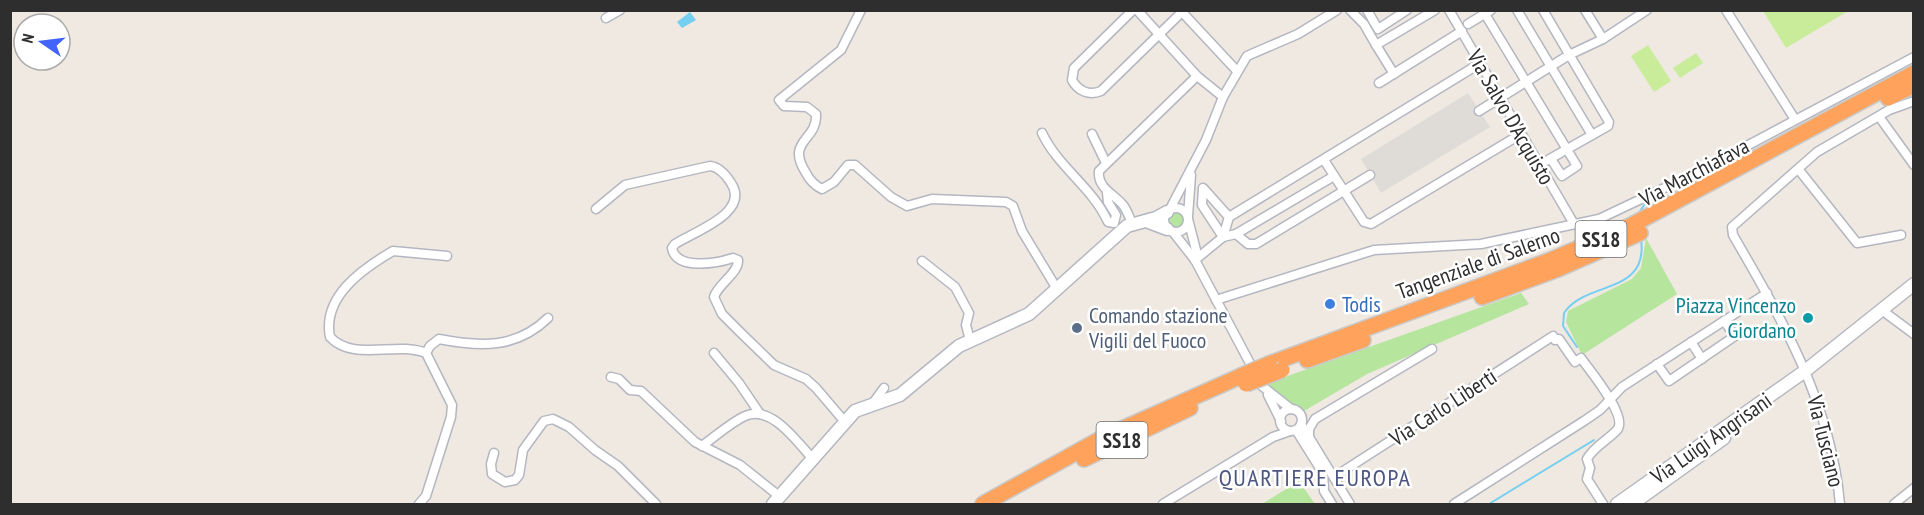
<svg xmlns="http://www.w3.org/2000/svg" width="1924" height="515" font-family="'PT Sans Narrow',sans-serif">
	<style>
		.green { fill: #b6e59e }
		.pitch { fill: #c9ec9a }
		.plaza { fill: #dfdcd8 }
		.water { fill: #75cff0 }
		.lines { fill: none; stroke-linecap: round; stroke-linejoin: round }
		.stream { stroke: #75cff0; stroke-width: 2 }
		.street-casing { stroke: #b4b7c1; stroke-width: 11 }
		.secondary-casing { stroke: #b4b7c1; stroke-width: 15 }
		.highway-casing { stroke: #c9c9c9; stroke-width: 18 }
		.street { stroke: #fff; stroke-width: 8 }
		.secondary { stroke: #fff; stroke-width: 12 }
		.highway { stroke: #ffa35c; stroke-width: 15 }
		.highway-bridge-casing { stroke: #c9c9c9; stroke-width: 18; stroke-linecap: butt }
		.highway-bridge { stroke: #ffa35c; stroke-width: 15 }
		.shop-dot { fill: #3f7fe0; stroke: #fff; stroke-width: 2 }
		.culture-dot { fill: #0f9aa8; stroke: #fff; stroke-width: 2 }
		.service-dot { fill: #5c6f8a; stroke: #fff; stroke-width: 2 }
		.labels { text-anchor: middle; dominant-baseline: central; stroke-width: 5; stroke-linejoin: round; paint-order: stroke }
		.shield { fill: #fff; stroke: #6d6d6d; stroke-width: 1.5 }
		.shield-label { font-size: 21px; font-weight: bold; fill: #2e2e2e }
		.street-label { font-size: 22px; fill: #2e2e2e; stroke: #fff }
		.shop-label { font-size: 22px; fill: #366cbe; stroke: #fff; text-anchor: start }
		.culture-label { font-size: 22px; fill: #0d838f; stroke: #fff; text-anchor: end }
		.service-label { font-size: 22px; fill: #4e5e75; stroke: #fff; text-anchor: start }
		.neighbourhood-label { font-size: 24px; letter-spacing: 1.5px; fill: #4d5680; stroke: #fff }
	</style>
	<rect width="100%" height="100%" fill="#efe9e1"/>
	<g class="green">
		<circle cx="1175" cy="220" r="8"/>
		<polygon points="1646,238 1677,294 1582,355 1566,322 1568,311 1632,279 1641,268"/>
		<polygon points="1521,293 1529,304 1367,374 1304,411 1283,401 1268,383"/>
		<polygon points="1299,481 1315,504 1262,504"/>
	</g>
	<g class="pitch">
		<polygon points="1763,11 1848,11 1786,48"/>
		<polygon points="1648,45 1671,81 1654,92 1631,56"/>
		<polygon points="1696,53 1703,63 1680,78 1673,68"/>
	</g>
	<polygon class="plaza" points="1468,93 1490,127 1381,193 1361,159"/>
	<polygon class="water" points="690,12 696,20 682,28 677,22"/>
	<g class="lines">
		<g class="stream">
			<polyline points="1639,213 1646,202"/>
			<path d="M1577,347L1563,326L1564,313C1585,280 1649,296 1641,239"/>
			<polyline points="1489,504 1594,440"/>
		</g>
		<g class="street-casing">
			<g id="street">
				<path d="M861,10L841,50L779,100L784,106L807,107L816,114C818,141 785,140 806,173C810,181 814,185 822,189L834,182L848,165H855L891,197L907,206L932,199L1006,202L1013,206L1022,231L1057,289"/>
				<path d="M1133,10L1074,68L1072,80C1078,91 1089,96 1101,91L1184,10"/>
				<polyline points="1137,10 1197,76 1223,97"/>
				<polyline points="1350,10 1364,24 1376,45 1435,10"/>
				<polyline points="1367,10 1378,29 1407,10"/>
				<polyline points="1449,10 1574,224"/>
				<polyline points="1517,10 1592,135"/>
				<polyline points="1726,10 1794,118"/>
				<polyline points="1182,12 1237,71"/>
				<polyline points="1485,14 1577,166 1562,176 1551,159"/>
				<polyline points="606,18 620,10"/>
				<polyline points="1468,24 1491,10"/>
				<polyline points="1603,39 1647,10"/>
				<polyline points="1376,45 1394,74"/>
				<polyline points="1379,83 1462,31"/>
				<polyline points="1479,111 1569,55 1603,39 1585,10"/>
				<polyline points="1880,118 1914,165"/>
				<path d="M1042,133C1058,167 1093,188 1108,222L1114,223L1116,215L1108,202L1107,193"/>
				<polyline points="1092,134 1106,163"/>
				<polyline points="1324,160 1364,222 1371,224 1521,134"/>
				<polyline points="1539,165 1608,126 1609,122 1543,10"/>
				<polyline points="1799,170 1857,243 1901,235"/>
				<circle cx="1176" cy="220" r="12"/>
				<path d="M596,209L625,185L710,166C719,167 726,175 731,183C751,213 693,232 675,244L672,248C676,271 718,263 733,258L738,260C739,273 718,284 714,297L722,314L740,332L774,365L806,379L816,388L845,422"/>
				<polyline points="1170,209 1206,140 1223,97 1247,56 1298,34 1337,10"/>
				<polyline points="1188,216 1191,175"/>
				<polyline points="1188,219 1196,250 1195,260"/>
				<path d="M1132,223C1129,217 1127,210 1123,205C1114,194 1097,188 1099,171L1197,76"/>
				<polyline points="1173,232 1195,260 1262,386 1291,409"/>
				<polyline points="1236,234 1334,176"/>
				<polyline points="1223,237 1229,217 1479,64"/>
				<polyline points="1223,237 1202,205 1203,188 1229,217"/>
				<polyline points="1195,260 1223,237 1236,234 1248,244 1256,244 1370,175"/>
				<polyline points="922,261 955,287 969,313 966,325 970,340"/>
				<polyline points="1216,300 1374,250 1481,244 1599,219 1694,174 1914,57"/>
				<polyline points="1887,314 1914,334"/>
				<polyline points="1691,342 1702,359"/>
				<path d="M426,353L430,346L439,339C480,347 516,349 548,318"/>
				<polyline points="714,353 739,383 760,414"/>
				<polyline points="1657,364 1669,381 1735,336 1724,321"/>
				<polyline points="611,377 619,379 630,390 641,391 695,442 740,465 779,496"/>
				<polyline points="1268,395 1281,421"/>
				<polyline points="873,403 884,388"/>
				<circle cx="1291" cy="420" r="11"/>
				<polyline points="1301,424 1350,504"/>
				<polyline points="1296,430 1323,473 1324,491 1332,504"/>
				<polyline points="1309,437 1309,429 1315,419 1432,349"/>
				<path d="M702,446C716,436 730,423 745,416C771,404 797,442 812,458"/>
				<polyline points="494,453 491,464 492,474 505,482 515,480 519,475 523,450 544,421 553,419 569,427 595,450 618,466 656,504"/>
				<path d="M1334,477L1553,336L1555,340L1559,339L1575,362L1581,358C1590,371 1629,417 1617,430C1608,440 1593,447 1587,459L1590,468L1587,479L1603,504"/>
				<path d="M419,504L426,496L451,417L452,405L426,353C396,341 353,362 330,337C322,297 362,269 393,251L447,256"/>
				<polyline points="1163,504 1273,437 1290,431"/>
				<polyline points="1454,504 1584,421 1600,410 1622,387 1767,293"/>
				<path d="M1840,504C1831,404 1783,321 1733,235L1732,227L1817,152L1889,110L1914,101"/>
				<polyline points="1894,504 1914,488"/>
			</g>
		</g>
		<g class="secondary-casing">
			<g id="secondary">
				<polyline points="1146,221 1167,229"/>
				<polyline points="773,504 855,411 900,395 959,346 1029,314 1127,226 1156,218 1167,212"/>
				<polyline points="1617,504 1805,371 1914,284"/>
				<polyline points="1632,504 1724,438"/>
			</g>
		</g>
		<g class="highway-casing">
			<g id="highway">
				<polyline points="1888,98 1914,85"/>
				<polyline points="1482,297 1558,269 1640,233"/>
				<polyline points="1307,360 1363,340"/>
				<polyline points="1269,364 1551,260 1630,226 1914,73"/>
				<polyline points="1084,459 1190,408"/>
				<polyline points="983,504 1104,437 1241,376"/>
			</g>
		</g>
		<use href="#street" class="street"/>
		<use href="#secondary" class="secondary"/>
		<use href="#highway" class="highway"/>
		<g class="highway-bridge-casing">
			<g id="highway-bridge">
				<polyline points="1241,376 1269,364"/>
				<polyline points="1246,384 1282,370"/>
			</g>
		</g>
		<use href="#highway-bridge" class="highway-bridge"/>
	</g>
	<circle class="shop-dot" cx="1330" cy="304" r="6"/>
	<circle class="culture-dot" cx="1808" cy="318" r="6"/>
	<circle class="service-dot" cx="1077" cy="328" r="6"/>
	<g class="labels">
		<g class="shield">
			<rect x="1575.5" y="221" width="51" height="36" rx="4.5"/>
			<rect x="1096.5" y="422" width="51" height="36" rx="4.5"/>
		</g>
		<g class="shield-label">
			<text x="1601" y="239">SS18</text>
			<text x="1122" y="440">SS18</text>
		</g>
		<g class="street-label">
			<text transform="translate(1511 117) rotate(60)">Via Salvo D'Acquisto</text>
			<text transform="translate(1694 172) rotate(-28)">Via Marchiafava</text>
			<text transform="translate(1478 263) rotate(-20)">Tangenziale di Salerno</text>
			<text transform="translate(1443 407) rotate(-33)">Via Carlo Liberti</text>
			<text transform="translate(1711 438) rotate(-35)">Via Luigi Angrisani</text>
			<text transform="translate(1826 441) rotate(76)">Via Tusciano</text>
		</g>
		<g class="shop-label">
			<text x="1342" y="304">Todis</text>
		</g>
		<g class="culture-label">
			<text x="1796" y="305">Piazza Vincenzo<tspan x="1796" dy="25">Giordano</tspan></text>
		</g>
		<g class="service-label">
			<text x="1089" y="315">Comando stazione<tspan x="1089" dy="25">Vigili del Fuoco</tspan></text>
		</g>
		<g class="neighbourhood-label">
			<text x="1315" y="477">QUARTIERE EUROPA</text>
		</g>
	</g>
	<rect width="1924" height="515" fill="none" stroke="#2e2e2e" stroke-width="24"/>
	<g transform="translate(42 42) rotate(284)"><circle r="28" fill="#ffffff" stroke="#ababab" stroke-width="1.5"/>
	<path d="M0-4.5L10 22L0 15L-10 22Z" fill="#4264fb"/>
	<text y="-9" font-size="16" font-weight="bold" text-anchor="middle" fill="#2e2e2e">N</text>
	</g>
</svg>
